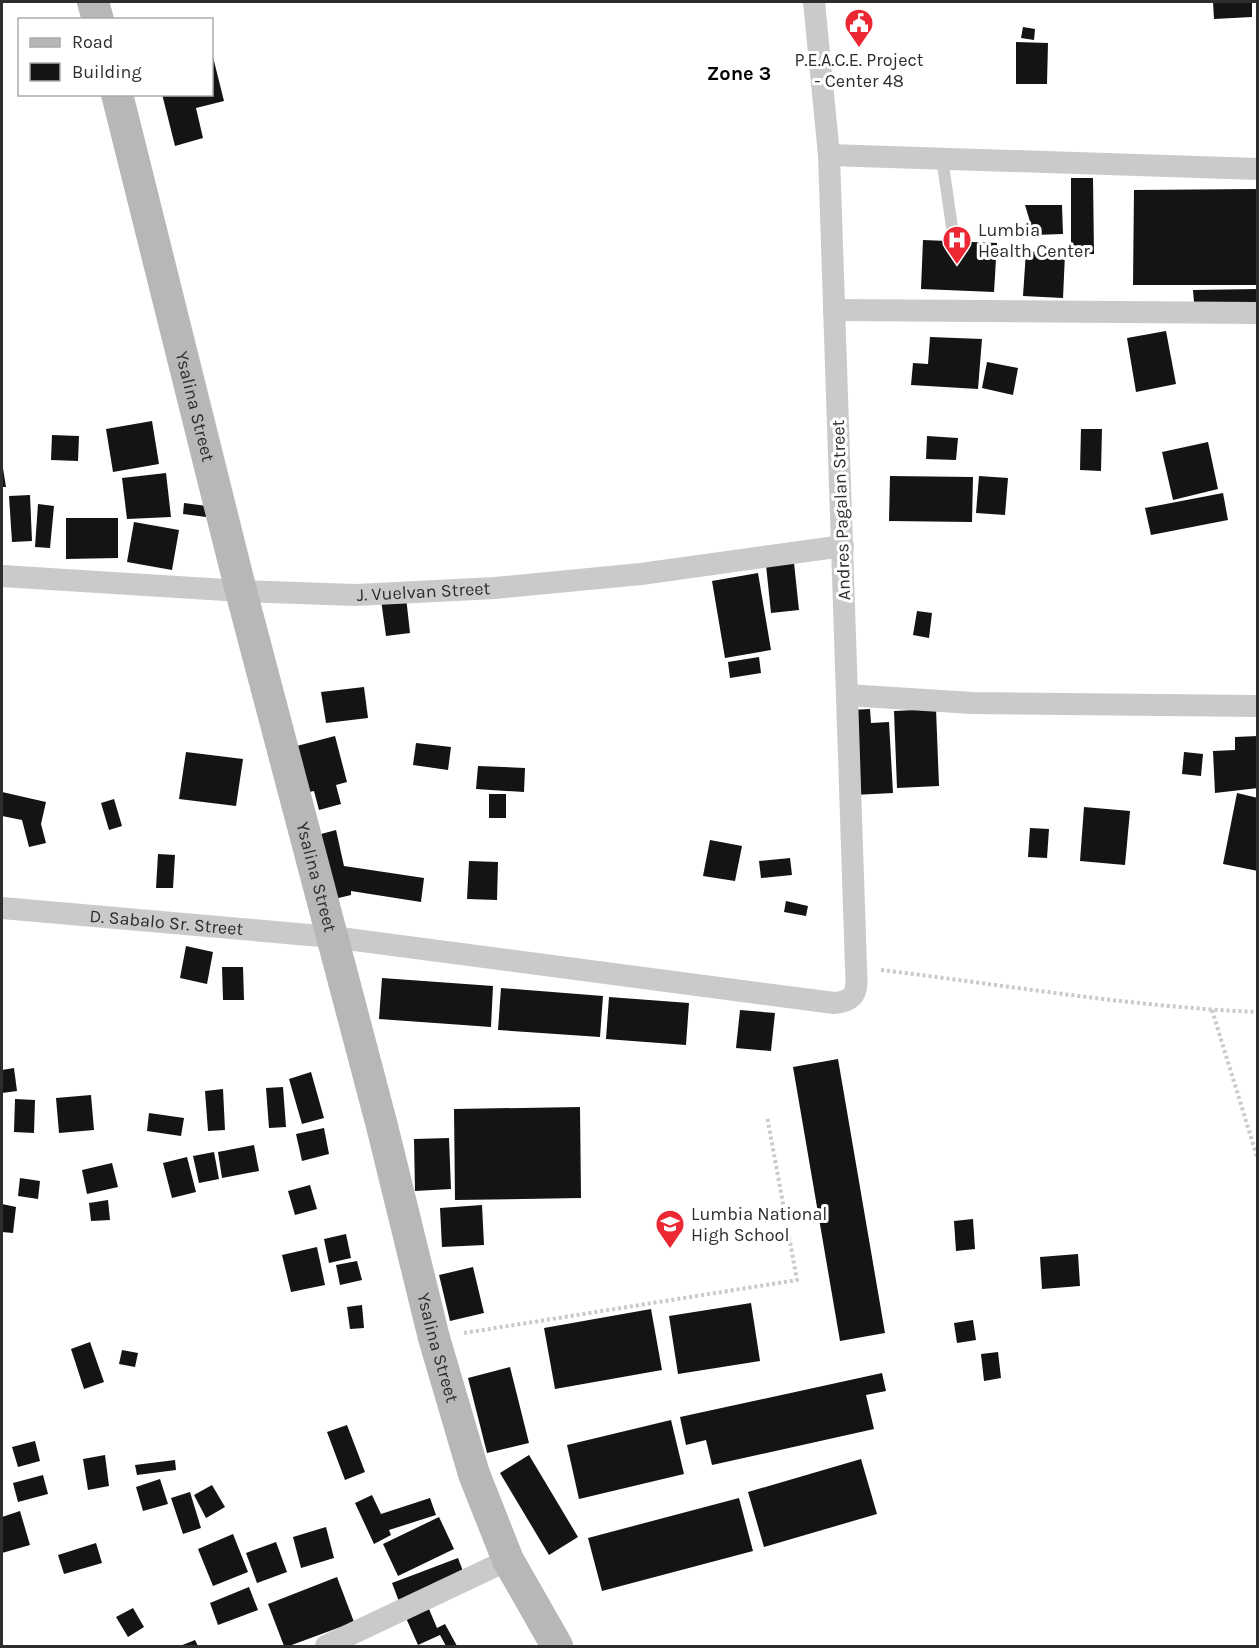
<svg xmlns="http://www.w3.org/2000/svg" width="1259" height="1648" font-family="Karla,sans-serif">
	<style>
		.building { fill: #141414 }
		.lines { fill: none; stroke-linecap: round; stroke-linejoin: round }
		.path { stroke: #cacaca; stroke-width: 4; stroke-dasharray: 3 3; stroke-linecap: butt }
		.lane { stroke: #cacaca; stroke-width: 12 }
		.street { stroke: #cacaca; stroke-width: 22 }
		.secondary { stroke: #b7b7b7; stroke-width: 32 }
		.labels { text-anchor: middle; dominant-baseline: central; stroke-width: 6; stroke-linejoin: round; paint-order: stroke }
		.poi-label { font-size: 18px; fill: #2d2d2d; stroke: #fff; text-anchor: start }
		.street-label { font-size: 18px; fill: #2d2d2d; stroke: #fff }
		.neighbourhood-label { font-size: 20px; font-weight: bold; fill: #000; stroke: #fff }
	</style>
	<rect width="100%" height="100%" fill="#fff"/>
	<g class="building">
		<polygon points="1213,2 1252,2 1252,17 1214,19"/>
		<polygon points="1023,27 1035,29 1034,40 1021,38"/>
		<polygon points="1016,42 1048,43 1047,84 1016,84"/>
		<polygon points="212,53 224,101 196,108 203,138 175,146 162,94 212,94"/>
		<polygon points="1071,178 1093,178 1094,254 1071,254"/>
		<polygon points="1258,189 1258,285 1133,285 1134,190"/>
		<polygon points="1025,205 1062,205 1063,234 1034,235"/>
		<polygon points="923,240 997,243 994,292 921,289"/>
		<polygon points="1026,251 1065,254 1063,298 1023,296"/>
		<polygon points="1258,289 1258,302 1194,302 1193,290"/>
		<polygon points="1166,331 1176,384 1136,392 1127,338"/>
		<polygon points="930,337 982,339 978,389 911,385 913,363 928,364"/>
		<polygon points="987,362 1018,368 1013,395 982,388"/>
		<polygon points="152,421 159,464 113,472 106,429"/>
		<polygon points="1081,429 1102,429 1101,471 1080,470"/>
		<polygon points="52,435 79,436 78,461 51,460"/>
		<polygon points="927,436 958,438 956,460 926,459"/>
		<polygon points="1208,442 1218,489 1173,500 1162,452"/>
		<polygon points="2,462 6,487 2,487"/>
		<polygon points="166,473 171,517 127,519 122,478"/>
		<polygon points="890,476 973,477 972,522 889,521"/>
		<polygon points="979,476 1008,478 1005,515 976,513"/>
		<polygon points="1223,493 1228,520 1151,535 1145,508"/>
		<polygon points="30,495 32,541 12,542 9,496"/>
		<polygon points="184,503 207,506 206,517 183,514"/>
		<polygon points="38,504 54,506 50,548 35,547"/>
		<polygon points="66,518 118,518 118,558 66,559"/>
		<polygon points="134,522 179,530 172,570 127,562"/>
		<polygon points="794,563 799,610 771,613 766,565"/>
		<polygon points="758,573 771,650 725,658 712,581"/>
		<polygon points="406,597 410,633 386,636 381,600"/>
		<polygon points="917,611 932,613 929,638 913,635"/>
		<polygon points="759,657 761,673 730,678 728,662"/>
		<polygon points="364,687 368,718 326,723 321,692"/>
		<polygon points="870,709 871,723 889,722 893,793 854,795 850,710"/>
		<polygon points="936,709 939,786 897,788 894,711"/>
		<polygon points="335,736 347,782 336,785 341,804 319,810 314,791 301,794 289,748"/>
		<polygon points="1258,736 1258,788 1215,793 1213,751 1235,750 1235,737"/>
		<polygon points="416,743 451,747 448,770 413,765"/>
		<polygon points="186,752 243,759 236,806 179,799"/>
		<polygon points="1184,752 1203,754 1201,776 1182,774"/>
		<polygon points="478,766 525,768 524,792 476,789"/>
		<polygon points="2,792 46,802 41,824 46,843 29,847 22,820 2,816"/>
		<polygon points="1237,793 1258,798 1258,871 1223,864"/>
		<rect x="489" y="794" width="17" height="24"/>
		<polygon points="114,799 122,826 109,830 101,803"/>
		<polygon points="1084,807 1130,811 1125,865 1080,861"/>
		<polygon points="1030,828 1049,829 1047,858 1028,857"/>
		<polygon points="336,830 344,866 424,878 421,902 351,891 351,895 326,901 310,837"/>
		<polygon points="710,840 742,846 735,881 703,876"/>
		<polygon points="158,854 175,855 173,888 156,888"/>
		<polygon points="790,858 792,875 761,878 759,861"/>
		<polygon points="469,861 498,862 497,900 467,899"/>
		<polygon points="786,901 808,906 806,916 784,912"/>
		<polygon points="186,946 213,952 207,984 180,978"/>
		<polygon points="222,967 243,967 244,1000 223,1000"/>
		<polygon points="382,978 493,986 491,1027 379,1019"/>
		<polygon points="501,988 603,996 600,1037 498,1030"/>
		<polygon points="609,997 689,1003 686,1045 606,1039"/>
		<polygon points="740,1010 775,1013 771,1051 736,1048"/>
		<polygon points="838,1059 885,1333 840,1341 793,1067"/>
		<polygon points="14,1068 17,1091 2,1093 2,1070"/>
		<polygon points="311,1072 324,1118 302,1124 289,1079"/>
		<polygon points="283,1087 286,1127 269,1128 266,1088"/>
		<polygon points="223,1089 225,1130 208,1131 205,1091"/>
		<polygon points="91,1095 94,1130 59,1133 56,1098"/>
		<polygon points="15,1099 35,1100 34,1133 14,1132"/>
		<polygon points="580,1107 581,1198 455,1200 454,1109"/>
		<polygon points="149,1113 184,1118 181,1136 147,1131"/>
		<polygon points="324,1128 329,1154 302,1161 296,1134"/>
		<polygon points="449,1138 451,1189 415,1191 414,1139"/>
		<polygon points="254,1145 259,1171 222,1178 218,1152"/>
		<polygon points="214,1152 219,1179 199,1183 193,1156"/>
		<polygon points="187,1157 196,1192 172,1198 163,1163"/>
		<polygon points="112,1163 118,1187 87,1194 82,1170"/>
		<polygon points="20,1178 40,1181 38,1199 18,1196"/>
		<polygon points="310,1185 317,1209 295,1215 288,1191"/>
		<polygon points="108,1200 110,1220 91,1221 89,1203"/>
		<polygon points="2,1204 16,1207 13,1233 2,1232"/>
		<polygon points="482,1205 484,1245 442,1247 440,1208"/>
		<polygon points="973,1219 975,1249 956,1251 954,1221"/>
		<polygon points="346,1234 351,1258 329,1263 324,1239"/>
		<polygon points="317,1247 325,1285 291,1292 282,1255"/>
		<polygon points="1078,1254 1080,1286 1042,1289 1040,1257"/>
		<polygon points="357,1261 362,1280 340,1285 336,1265"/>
		<polygon points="473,1267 484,1313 450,1321 439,1275"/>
		<polygon points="751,1303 760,1361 678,1374 669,1316"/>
		<polygon points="362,1305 364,1328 350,1329 347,1307"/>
		<polygon points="651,1309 662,1370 555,1389 544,1328"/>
		<polygon points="973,1320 976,1340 957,1343 954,1323"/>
		<polygon points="90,1342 104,1382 84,1389 71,1349"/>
		<polygon points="122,1350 138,1353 135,1367 119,1364"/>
		<polygon points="998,1352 1001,1378 984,1381 981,1354"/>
		<polygon points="510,1367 529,1443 487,1453 468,1378"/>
		<polygon points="882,1373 886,1391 866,1395 874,1429 712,1465 706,1440 686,1445 680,1417"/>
		<polygon points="671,1420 684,1474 579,1499 567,1445"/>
		<polygon points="347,1425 365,1472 345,1480 327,1432"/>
		<polygon points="35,1441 40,1461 18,1467 12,1447"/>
		<polygon points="105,1455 109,1486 88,1490 83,1459"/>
		<polygon points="529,1455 578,1537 549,1555 500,1473"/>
		<polygon points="861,1459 877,1514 764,1547 748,1492"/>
		<polygon points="175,1460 176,1470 137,1475 135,1465"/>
		<polygon points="43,1475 48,1494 18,1502 13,1483"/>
		<polygon points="160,1479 168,1504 143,1511 136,1487"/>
		<polygon points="212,1485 225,1507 206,1518 194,1495"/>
		<polygon points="190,1492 201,1528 183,1534 171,1498"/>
		<polygon points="372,1495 381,1514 430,1498 436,1515 389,1530 391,1535 374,1544 355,1503"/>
		<polygon points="739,1498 753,1551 602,1591 588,1538"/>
		<polygon points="20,1511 30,1545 2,1553 2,1517"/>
		<polygon points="439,1517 454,1549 398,1576 383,1544"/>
		<polygon points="326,1527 334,1558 301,1568 293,1537"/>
		<polygon points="233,1534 248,1572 213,1586 198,1549"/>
		<polygon points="276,1542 287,1572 257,1583 246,1553"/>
		<polygon points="96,1543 102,1563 64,1574 58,1555"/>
		<polygon points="458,1558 466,1579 400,1604 392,1583"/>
		<polygon points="337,1577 354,1622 289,1646 284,1646 268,1604"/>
		<polygon points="249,1587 258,1610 218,1625 210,1603"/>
		<polygon points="133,1608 144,1627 128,1637 116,1617"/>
		<polygon points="429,1609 437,1628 445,1624 457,1646 446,1646 440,1635 418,1645 406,1618"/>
		<polygon points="195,1640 198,1646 180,1646"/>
	</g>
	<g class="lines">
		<g class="path">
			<path d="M881,970C1006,985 1131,1007 1258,1012"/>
			<polyline points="1212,1010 1258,1160"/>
			<polyline points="464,1333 797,1280 767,1116"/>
		</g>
		<polyline class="lane" points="942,158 953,234"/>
		<g class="street">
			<polyline points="829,155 1258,169"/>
			<polyline points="834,310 1258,313"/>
			<path id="s1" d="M2,576L241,591L356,595L495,588L641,574L843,546"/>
			<polyline points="847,695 972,703 1258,706"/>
			<path id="s2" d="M2,908L332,937L834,1003C859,1001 857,988 856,967L829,155L814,2"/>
			<polyline points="326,1646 508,1560"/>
		</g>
		<g class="secondary">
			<polyline points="93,2 98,20"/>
			<path id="s3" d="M117,94L241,591L382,1126L434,1338L474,1474L508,1560L557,1646"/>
		</g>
	</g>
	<defs>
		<g id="civic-pin" transform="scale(1.5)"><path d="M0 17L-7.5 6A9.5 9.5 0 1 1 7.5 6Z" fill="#ec2834" stroke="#fff"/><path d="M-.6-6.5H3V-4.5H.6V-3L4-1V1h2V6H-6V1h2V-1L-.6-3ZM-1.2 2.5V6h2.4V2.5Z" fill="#fff"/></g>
		<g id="hospital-pin" transform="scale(1.5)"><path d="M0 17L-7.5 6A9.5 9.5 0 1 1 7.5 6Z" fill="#ec2834" stroke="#fff"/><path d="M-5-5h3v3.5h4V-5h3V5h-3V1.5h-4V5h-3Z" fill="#fff"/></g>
		<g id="school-pin" transform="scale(1.5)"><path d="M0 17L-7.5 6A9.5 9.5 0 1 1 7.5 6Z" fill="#ec2834" stroke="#fff"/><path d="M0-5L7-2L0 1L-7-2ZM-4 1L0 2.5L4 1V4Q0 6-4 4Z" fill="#fff"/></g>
	</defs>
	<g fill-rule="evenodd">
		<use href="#civic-pin" x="859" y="23"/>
		<use href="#hospital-pin" x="957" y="240"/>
		<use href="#school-pin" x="670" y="1224"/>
	</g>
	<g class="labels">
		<g class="poi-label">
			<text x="859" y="60" text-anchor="middle">P.E.A.C.E. Project<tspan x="859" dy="21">- Center 48</tspan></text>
			<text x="978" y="230">Lumbia<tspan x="978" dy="21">Health Center</tspan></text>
			<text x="691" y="1214">Lumbia National<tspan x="691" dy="21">High School</tspan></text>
		</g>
		<g class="street-label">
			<text stroke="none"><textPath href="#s3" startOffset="322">Ysalina Street</textPath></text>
			<text transform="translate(841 510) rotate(-92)">Andres Pagalan Street</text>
			<text stroke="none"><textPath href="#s1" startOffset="422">J. Vuelvan Street</textPath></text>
			<text stroke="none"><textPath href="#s3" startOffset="808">Ysalina Street</textPath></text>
			<text stroke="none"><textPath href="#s2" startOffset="165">D. Sabalo Sr. Street</textPath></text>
			<text stroke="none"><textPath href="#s3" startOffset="1294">Ysalina Street</textPath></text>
		</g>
		<g class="neighbourhood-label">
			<text x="739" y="73">Zone 3</text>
		</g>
	</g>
	<rect width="1259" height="1648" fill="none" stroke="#2d2d2d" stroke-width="6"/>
	<rect x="18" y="18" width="195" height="78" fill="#ffffff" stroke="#ababab" stroke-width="1.5"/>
	<rect x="30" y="38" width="30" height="9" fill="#b7b7b7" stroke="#ababab" stroke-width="1.5"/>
	<text x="72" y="48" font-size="18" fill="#2d2d2d">Road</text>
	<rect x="30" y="63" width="30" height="18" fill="#141414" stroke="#ababab" stroke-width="1.5"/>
	<text x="72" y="78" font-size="18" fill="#2d2d2d">Building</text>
</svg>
